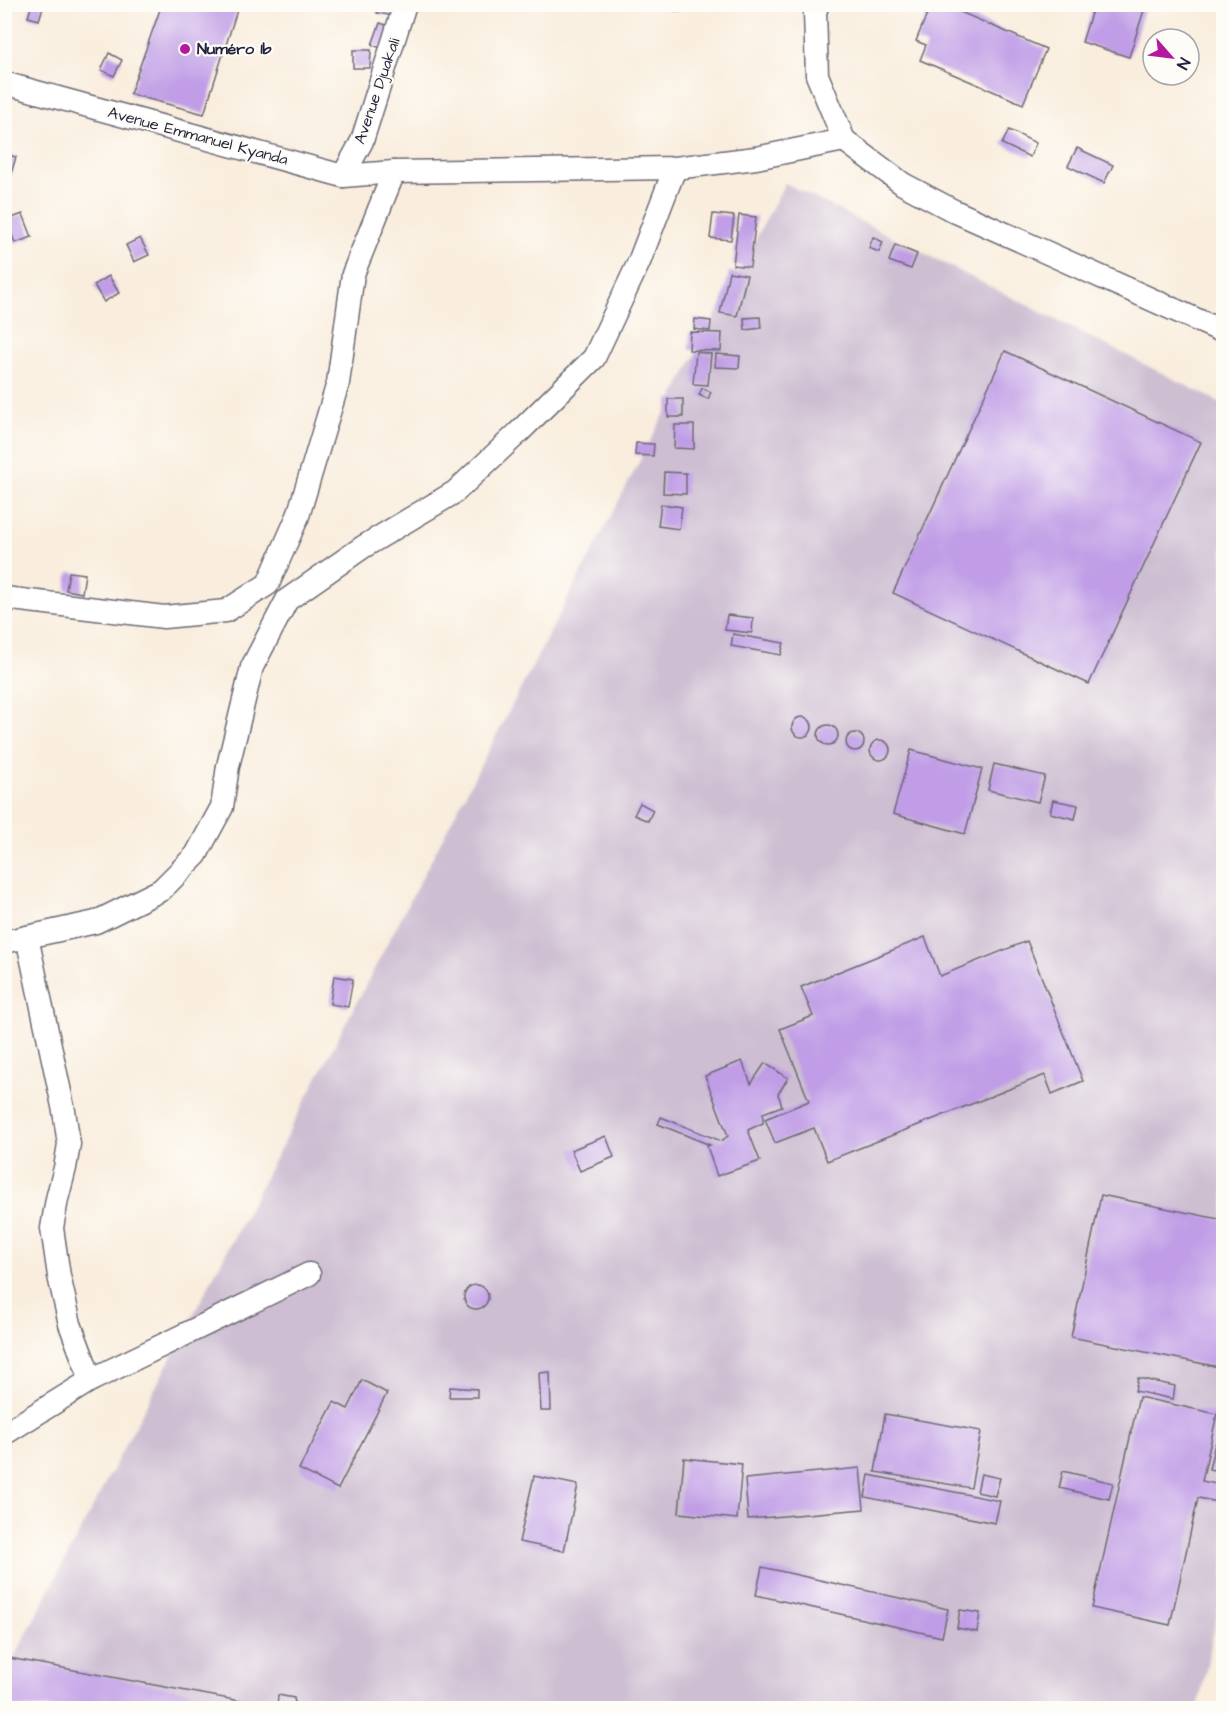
<svg xmlns="http://www.w3.org/2000/svg" width="1228" height="1713" font-family="'Architects Daughter',sans-serif">
	<style>
		.industrial { fill: #cdbed2 }
		.building { fill: #c09de6 }
		.lines { fill: none; stroke-linecap: round; stroke-linejoin: round }
		.minor-casing { stroke: #6d6974; stroke-width: 25 }
		.minor { stroke: #fff; stroke-width: 22 }
		.poi-dot { fill: #b5179e; stroke: #fdfcf7; stroke-width: 2 }
		.labels { text-anchor: middle; dominant-baseline: central; stroke-width: 4.5; stroke-linejoin: round; paint-order: stroke }
		.poi-label { font-size: 16px; font-weight: bold; fill: #22223b; stroke: #fdfcf7; text-anchor: start }
		.street-label { font-size: 16px; fill: #22223b; stroke: #fdfcf7 }
	</style>
	<rect width="100%" height="100%" fill="#fdfcf7"/>
	<filter id="ink" filterUnits="userSpaceOnUse"><feTurbulence type="fractalNoise" baseFrequency=".0167" numOctaves="2"/><feDisplacementMap in="SourceGraphic" scale="12" xChannelSelector="R" yChannelSelector="G"/><feConvolveMatrix kernelMatrix="1 2 1 2 8 2 1 2 1" color-interpolation-filters="sRGB"/></filter>
	<filter id="wash" filterUnits="userSpaceOnUse"><feTurbulence type="fractalNoise" baseFrequency=".008" numOctaves="4" result="noise"/><feDisplacementMap in="SourceGraphic" scale="24" xChannelSelector="R" yChannelSelector="G"/><feGaussianBlur stdDeviation="1.35" result="paint"/><feColorMatrix in="noise" values="0 0 0 0 0 0 0 0 0 0 0 0 0 0 0 0 0 1.4 0 .05"/><feComposite in="paint" operator="in"/></filter>
	<g filter="url(#wash)">
		<rect width="100%" height="100%" fill="#f9eddd"/>
		<polygon class="industrial" points="785,183 1223,404 1224,1582 1198,1708 5,1708 4,1677"/>
		<g id="blocks">
			<g class="building">
				<polygon points="32,4 44,4 39,20 28,17"/>
				<polygon points="162,4 239,4 204,114 130,94"/>
				<polygon points="378,4 401,7 399,17 377,13"/>
				<polygon points="665,4 682,4 677,12"/>
				<polygon points="931,4 942,4 1046,49 1023,104 920,60 926,45 916,41"/>
				<polygon points="1094,4 1146,4 1129,57 1082,42"/>
				<polygon points="380,23 395,28 388,50 372,45"/>
				<polygon points="353,50 371,50 370,68 353,68"/>
				<polygon points="109,53 122,60 114,76 101,70"/>
				<polygon points="1009,130 1036,143 1030,157 1002,144"/>
				<polygon points="1077,148 1113,165 1104,183 1068,166"/>
				<polygon points="4,154 16,157 8,184 4,183"/>
				<polygon points="23,214 32,237 15,243 6,220"/>
				<polygon points="713,214 734,216 731,240 710,238"/>
				<polygon points="739,215 756,217 750,267 733,265"/>
				<polygon points="873,237 883,242 879,252 869,248"/>
				<polygon points="140,238 149,255 134,262 126,245"/>
				<polygon points="895,245 917,254 911,269 889,261"/>
				<polygon points="729,272 747,275 737,316 720,313"/>
				<polygon points="109,276 119,293 104,302 94,285"/>
				<polygon points="760,317 761,328 745,330 744,318"/>
				<polygon points="695,319 711,321 710,331 694,329"/>
				<polygon points="690,332 722,333 721,351 689,350"/>
				<polygon points="1005,351 1201,442 1089,684 893,593"/>
				<polygon points="696,352 711,354 708,385 693,384"/>
				<polygon points="716,354 740,356 739,368 715,367"/>
				<polygon points="702,388 711,392 708,399 699,395"/>
				<rect x="668" y="399" width="15" height="18"/>
				<polygon points="675,425 694,425 694,449 674,448"/>
				<polygon points="636,443 654,444 653,456 635,455"/>
				<polygon points="664,472 686,473 686,494 663,493"/>
				<polygon points="661,504 682,507 679,529 658,526"/>
				<polygon points="69,572 85,574 82,593 66,590"/>
				<polygon points="727,615 753,618 752,633 725,630"/>
				<polygon points="733,634 784,643 781,655 731,646"/>
				<circle cx="802" cy="727" r="10"/>
				<circle cx="828" cy="735" r="10"/>
				<circle cx="855" cy="742" r="9"/>
				<circle cx="880" cy="750" r="10"/>
				<polygon points="911,750 982,769 965,834 893,814"/>
				<polygon points="994,764 1045,776 1038,802 988,790"/>
				<polygon points="1053,800 1078,805 1075,819 1050,813"/>
				<polygon points="640,803 653,810 648,821 634,815"/>
				<polygon points="925,937 940,976 1027,941 1083,1081 1052,1094 1045,1075 827,1161 814,1128 775,1143 765,1119 809,1101 780,1029 813,1016 801,987"/>
				<polygon points="334,976 353,979 348,1007 330,1004"/>
				<polygon points="742,1061 751,1084 765,1063 788,1078 778,1094 782,1106 763,1113 763,1123 748,1130 760,1161 717,1176 707,1146 710,1145 658,1124 661,1117 721,1141 728,1136 705,1076"/>
				<polygon points="606,1136 614,1157 580,1171 571,1150"/>
				<polygon points="1101,1195 1224,1220 1224,1368 1071,1337"/>
				<circle cx="476" cy="1297" r="12"/>
				<polygon points="550,1372 551,1411 541,1411 539,1373"/>
				<polygon points="1138,1378 1175,1386 1173,1399 1135,1391"/>
				<polygon points="362,1380 387,1393 338,1489 299,1469 334,1402 348,1409"/>
				<polygon points="450,1387 477,1389 477,1397 449,1397"/>
				<polygon points="1139,1397 1217,1414 1202,1481 1221,1485 1218,1502 1198,1498 1170,1625 1092,1608"/>
				<polygon points="885,1414 981,1431 971,1488 875,1472"/>
				<polygon points="1215,1444 1224,1446 1223,1472 1209,1469"/>
				<polygon points="684,1458 742,1464 737,1519 679,1513"/>
				<polygon points="860,1468 864,1509 748,1519 745,1479"/>
				<polygon points="1063,1471 1113,1483 1109,1499 1059,1488"/>
				<polygon points="981,1474 1000,1478 995,1496 977,1492"/>
				<polygon points="869,1475 1000,1501 995,1523 865,1497"/>
				<polygon points="534,1476 578,1485 564,1551 519,1542"/>
				<polygon points="762,1567 948,1609 942,1637 756,1595"/>
				<polygon points="960,1610 980,1613 977,1632 957,1628"/>
				<polygon points="4,1657 272,1707 272,1708 4,1708"/>
				<polygon points="278,1695 294,1698 296,1708 277,1708"/>
			</g>
		</g>
	</g>
	<g filter="url(#ink)">
		<use href="#blocks" fill-opacity="0" stroke="#6d6974" stroke-width="1.5"/>
		<g class="lines">
			<g class="minor-casing">
				<g id="minor">
					<polyline points="818,4 815,12 817,75 844,140 903,184 954,211 1224,332"/>
					<polyline points="4,83 343,176 394,172"/>
					<polyline points="343,176 362,141 405,4"/>
					<polyline points="4,598 164,617 226,611 268,584 298,516 338,383 353,274 394,172 675,168 756,158 844,140"/>
					<polyline points="27,937 64,1111 69,1144 65,1168 57,1199 52,1228 59,1276 70,1324 91,1380"/>
					<polyline points="4,942 96,922 161,890 196,855 222,807 228,766 252,667 287,600 363,547 455,492 518,433 594,358 639,262 675,168"/>
					<polyline points="4,1434 91,1380 309,1274"/>
				</g>
			</g>
			<use href="#minor" class="minor"/>
		</g>
	</g>
	<circle class="poi-dot" cx="185" cy="49" r="6"/>
	<g class="labels">
		<g class="poi-label">
			<text x="197" y="49">Numéro 1b</text>
		</g>
		<g class="street-label">
			<text transform="translate(377 91) rotate(-71)">Avenue Djuakali</text>
			<text transform="translate(198 136) rotate(15)">Avenue Emmanuel Kyanda</text>
		</g>
	</g>
	<rect width="1228" height="1713" fill="none" stroke="#fdfcf7" stroke-width="24"/>
	<g transform="translate(1171 57) rotate(118)"><circle r="28" fill="#fdfcf7" stroke="#a5a5ac" stroke-width="1.5"/>
	<path d="M0-4.5L10 22L0 15L-10 22Z" fill="#b5179e"/>
	<text y="-9" font-size="16" font-weight="bold" text-anchor="middle" fill="#22223b">N</text>
	</g>
</svg>
